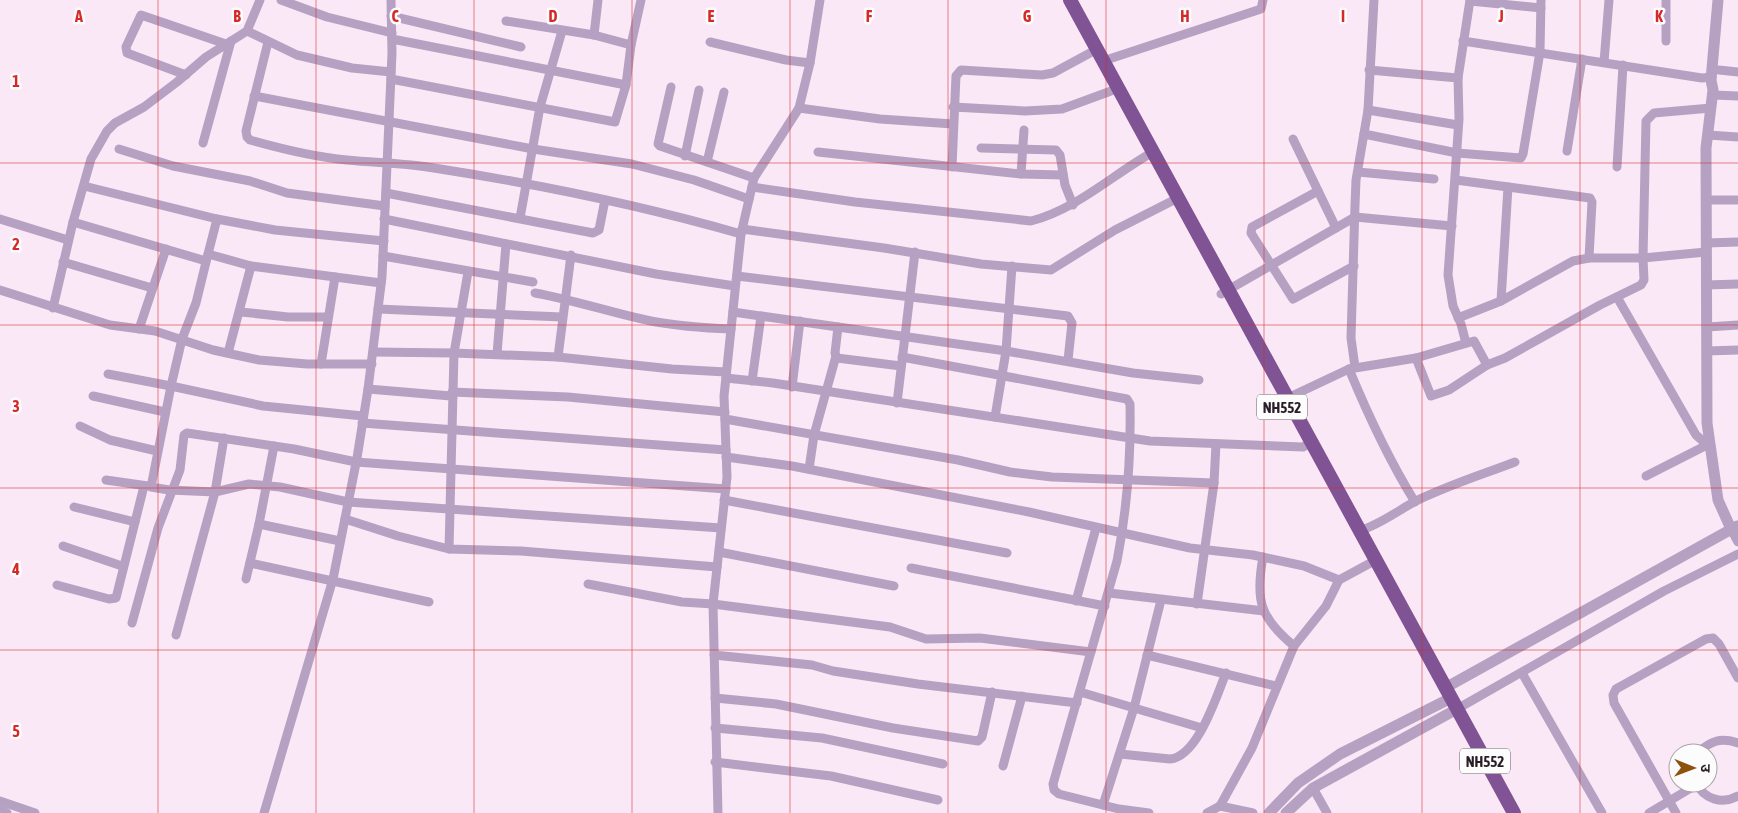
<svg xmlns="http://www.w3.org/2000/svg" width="1738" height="813" font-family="'Asap Condensed','Noto Sans Devanagari',sans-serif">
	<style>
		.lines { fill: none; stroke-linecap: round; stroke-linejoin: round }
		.minor { stroke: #b7a1c3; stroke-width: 9 }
		.tertiary { stroke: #b7a1c3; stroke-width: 11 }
		.trunk { stroke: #805394; stroke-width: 14 }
		.grid { fill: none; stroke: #d62828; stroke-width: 1; stroke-opacity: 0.55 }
		.labels { text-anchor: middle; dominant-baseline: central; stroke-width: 5; stroke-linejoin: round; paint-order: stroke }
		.shield { fill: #fcfcfc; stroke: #686167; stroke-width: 1 }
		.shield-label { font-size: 15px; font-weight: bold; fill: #291e27 }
		.grid-label { font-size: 16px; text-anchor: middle; font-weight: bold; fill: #d62828; stroke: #fcfcfc; stroke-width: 5; stroke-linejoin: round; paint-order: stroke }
	</style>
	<rect width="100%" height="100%" fill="#fbe8f7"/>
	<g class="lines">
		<g class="minor">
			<polyline points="281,0 327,17 392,33"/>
			<polyline points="1470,1 1541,8"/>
			<polyline points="391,16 521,47"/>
			<polyline points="506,21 594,35 631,45"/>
			<polyline points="247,31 297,55 352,68 391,72"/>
			<polyline points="594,35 598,0"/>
			<polyline points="392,39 626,85"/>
			<polyline points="1463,41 1702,78 1712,77"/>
			<polyline points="1666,41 1666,0"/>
			<path d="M268,42L246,131L247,137L250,140C282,149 314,157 347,160C376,163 405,163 434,168C537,184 640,205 741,234"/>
			<polyline points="710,42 786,60 810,63"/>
			<polyline points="1103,61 1261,9 1263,0"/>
			<polyline points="1604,62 1609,0"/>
			<polyline points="1369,70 1458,78"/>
			<polyline points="1719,70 1738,72"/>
			<polyline points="186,75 127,53 126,47 141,15 226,44"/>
			<polyline points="391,79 615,122 626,85 631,45 641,0"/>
			<polyline points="671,87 658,144 660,146 754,178"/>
			<polyline points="1713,95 1738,96"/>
			<polyline points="254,96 533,149 632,164 694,180 749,199"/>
			<polyline points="953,107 1025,111 1062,109 1111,91"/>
			<polyline points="799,108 880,119 953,124"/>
			<polyline points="1368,110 1458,125"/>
			<polyline points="1024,130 1021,174 1063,175"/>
			<polyline points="1364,134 1457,153 1521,158 1523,154 1540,52 1541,0"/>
			<polyline points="1708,135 1738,137"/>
			<polyline points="1293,139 1336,228"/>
			<polyline points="203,143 231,41"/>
			<polyline points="981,148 1056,150 1060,155 1065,185 1073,205"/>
			<polyline points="119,149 173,166 250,181 287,193 385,206"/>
			<polyline points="1567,151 1582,59"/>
			<polyline points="818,152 1021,174"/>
			<polyline points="685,156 699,90"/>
			<polyline points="707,162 724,92"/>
			<polyline points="952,167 956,76 961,70 1042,75 1053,73 1090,53"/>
			<polyline points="1617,167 1623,65"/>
			<polyline points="1358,172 1434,179"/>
			<polyline points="1456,180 1590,198 1592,202 1589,258"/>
			<polyline points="84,186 217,219"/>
			<path d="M752,187L855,202L1031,221C1077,209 1112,175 1153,152"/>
			<polyline points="1318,191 1252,227 1251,233 1293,299 1354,266"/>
			<polyline points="386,193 593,233 599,230 605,200"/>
			<polyline points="1706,200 1738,200"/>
			<polyline points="520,218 540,107 562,31"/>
			<polyline points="0,219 68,240"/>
			<polyline points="384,219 656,274 735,286"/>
			<polyline points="73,222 91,159 107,131 115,123 144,107 177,82 206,57 247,31 260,0"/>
			<polyline points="742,229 884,248 981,264 1051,270 1115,230 1178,198"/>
			<polyline points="1706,243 1738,242"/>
			<polyline points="208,254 217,219 275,230 384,241"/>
			<polyline points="383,256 533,282"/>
			<polyline points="63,262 152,288"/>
			<polyline points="468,272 454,353 558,357 672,369 726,372"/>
			<polyline points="737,276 1068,316 1072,323 1068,360"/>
			<polyline points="1706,285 1738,284"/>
			<polyline points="0,290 110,325 155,331 213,350 259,360 307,364 372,364"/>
			<path d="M535,293C574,300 612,313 651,321C677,326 704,328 731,329"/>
			<polyline points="1221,294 1355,217 1452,226"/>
			<polyline points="1617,297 1696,435 1711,448"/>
			<polyline points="1501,301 1508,187"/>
			<polyline points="53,308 73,222 206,261"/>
			<polyline points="378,309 562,317"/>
			<polyline points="241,312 288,317 327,317"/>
			<polyline points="733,312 1006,351 1133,373 1199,380"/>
			<polyline points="1458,318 1501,301 1573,261 1589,258 1643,258 1646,121 1654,113 1711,108"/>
			<polyline points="838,327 835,353 837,358 901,366"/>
			<polyline points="1707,327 1738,325"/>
			<polyline points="139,329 166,249"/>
			<polygon points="1474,341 1487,365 1449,390 1431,396 1416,358"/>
			<polyline points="1466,343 1461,324 1453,306 1448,275 1459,119 1458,78 1470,0"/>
			<polyline points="1707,351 1738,350"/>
			<polyline points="373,352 454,353 449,549"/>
			<polyline points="228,353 251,266 381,283"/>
			<polyline points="497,354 506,244"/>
			<polyline points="558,357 571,255"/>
			<path d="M902,357L1127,399L1130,404C1131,455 1127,510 1117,561L1053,784L1054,790L1059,794L1119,809L1149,813"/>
			<polyline points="321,364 335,277"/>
			<polyline points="1487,365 1505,358 1600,305 1641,285 1644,280 1643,258 1706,252"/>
			<polyline points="1355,367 1351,338 1355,205 1356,180 1368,110 1374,0"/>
			<path d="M1349,369C1368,415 1389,460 1415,502"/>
			<polyline points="108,374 171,386 182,339 196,303 208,254 251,266"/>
			<polyline points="726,378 773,383 1150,441 1303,447 1310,443"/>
			<polyline points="752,381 761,316"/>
			<polyline points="792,387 800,321"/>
			<polyline points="368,389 451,396"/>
			<polyline points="452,392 568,397 725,412"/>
			<polyline points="93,396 165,412"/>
			<polyline points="1279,402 1349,369 1416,358"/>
			<polyline points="897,403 915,252"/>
			<polyline points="363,416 263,406 171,386 151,487 169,490 215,492 249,484 280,487 348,502 721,528"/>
			<polyline points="995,417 1006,351 1012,266"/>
			<polyline points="725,419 958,460 1010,472 1052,477 1214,483"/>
			<polyline points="362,423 726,450"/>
			<polyline points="80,426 110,440 157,451"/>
			<polyline points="726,457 792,466 1029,512 1190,548 1253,555 1304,566 1339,580 1376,560"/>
			<polyline points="809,469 814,435 836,356"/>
			<polyline points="1646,476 1707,445"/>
			<polyline points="106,480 148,486"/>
			<polyline points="724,500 1007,553"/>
			<polyline points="74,507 135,522"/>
			<polyline points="345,519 398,536 449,549 521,551 717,567"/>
			<polyline points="259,524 274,446"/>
			<polyline points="1731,529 1738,542"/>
			<path d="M1359,531C1379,525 1396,512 1414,502C1446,486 1481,475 1515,462"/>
			<polyline points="63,546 122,566"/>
			<polyline points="719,552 894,586"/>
			<path d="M1263,557C1255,600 1260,618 1294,646L1326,606L1339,580"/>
			<polyline points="250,563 429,602"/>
			<polyline points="911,568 1105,606"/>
			<polyline points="246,579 259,524 340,541"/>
			<polyline points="588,584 682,602 713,604 890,627 926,639 980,638 1091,652"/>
			<polyline points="57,585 109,599 116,598 144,486"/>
			<polyline points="1109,593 1264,611"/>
			<polyline points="1076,601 1096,528"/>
			<polyline points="1197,604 1214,483 1216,444"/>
			<polyline points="132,623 158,528 180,470 184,435 187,433 294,449 356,462 726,489"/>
			<polyline points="176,635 215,492 224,438"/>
			<polyline points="714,655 812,665 833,671 918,684 1077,703"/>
			<polyline points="1147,655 1276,686"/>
			<polyline points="1522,673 1602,813"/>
			<polyline points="1080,692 1202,728"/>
			<polyline points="715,698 776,704 893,728 978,741 982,737 992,692"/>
			<polyline points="1457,709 1664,591 1738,554"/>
			<polyline points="715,728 822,738 943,764"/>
			<path d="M1697,753C1711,741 1720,737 1738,743"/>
			<path d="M1120,754L1170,759C1198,756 1216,697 1226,673"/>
			<polyline points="715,762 831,776 938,800"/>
			<polyline points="1003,766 1022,696"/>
			<path d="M1696,783C1704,799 1722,805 1738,796"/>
			<polyline points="1313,788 1327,813"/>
			<polyline points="0,801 35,813"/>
			<polyline points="1103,805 1134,708 1161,600"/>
			<polyline points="0,810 7,813"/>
			<polyline points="264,813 333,579 357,458 368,389 382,277 392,53 391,0"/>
			<polyline points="718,813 713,604 727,477 724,396 741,234 754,178 799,108 810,63 820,0"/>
			<polyline points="1207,813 1220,806"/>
			<polyline points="1253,813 1220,806 1252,748 1294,646"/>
			<polyline points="1649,813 1696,785"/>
			<polyline points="1676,813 1614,703 1613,695 1616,689 1706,639 1713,638 1719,644 1738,678"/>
		</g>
		<g class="tertiary">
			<polyline points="1718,0 1711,80 1713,90 1706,148 1707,423 1718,500 1731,529"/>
			<polyline points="1445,688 1737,526"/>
			<polyline points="1269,813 1298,783 1340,754 1451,698"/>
			<polyline points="1286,813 1313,788 1457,709"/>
		</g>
		<polyline class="trunk" points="1070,0 1514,813"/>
	</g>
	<path class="grid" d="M158,0V813M316,0V813M474,0V813M632,0V813M790,0V813M948,0V813M1106,0V813M1264,0V813M1422,0V813M1580,0V813M0,163H1738M0,325H1738M0,488H1738M0,650H1738"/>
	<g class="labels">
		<g class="shield">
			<rect x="1257" y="394.5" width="50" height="25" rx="4"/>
			<rect x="1460" y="748.5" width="50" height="25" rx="4"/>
		</g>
		<g class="shield-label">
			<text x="1282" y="407">NH552</text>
			<text x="1485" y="761">NH552</text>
		</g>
	</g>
	<g class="grid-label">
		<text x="79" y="22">A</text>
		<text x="237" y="22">B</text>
		<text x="395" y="22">C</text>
		<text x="553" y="22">D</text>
		<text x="711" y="22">E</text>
		<text x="869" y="22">F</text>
		<text x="1027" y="22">G</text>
		<text x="1185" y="22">H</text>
		<text x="1343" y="22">I</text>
		<text x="1501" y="22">J</text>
		<text x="1659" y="22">K</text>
		<text x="16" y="87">1</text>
		<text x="16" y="250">2</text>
		<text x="16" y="412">3</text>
		<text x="16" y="575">4</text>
		<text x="16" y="737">5</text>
	</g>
	<g transform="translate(1693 768) rotate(91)"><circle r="24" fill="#fcfcfc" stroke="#a8a3a7"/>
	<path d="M0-4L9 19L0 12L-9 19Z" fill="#8c520c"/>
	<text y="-8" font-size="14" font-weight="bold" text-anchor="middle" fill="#291e27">उ</text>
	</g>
</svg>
